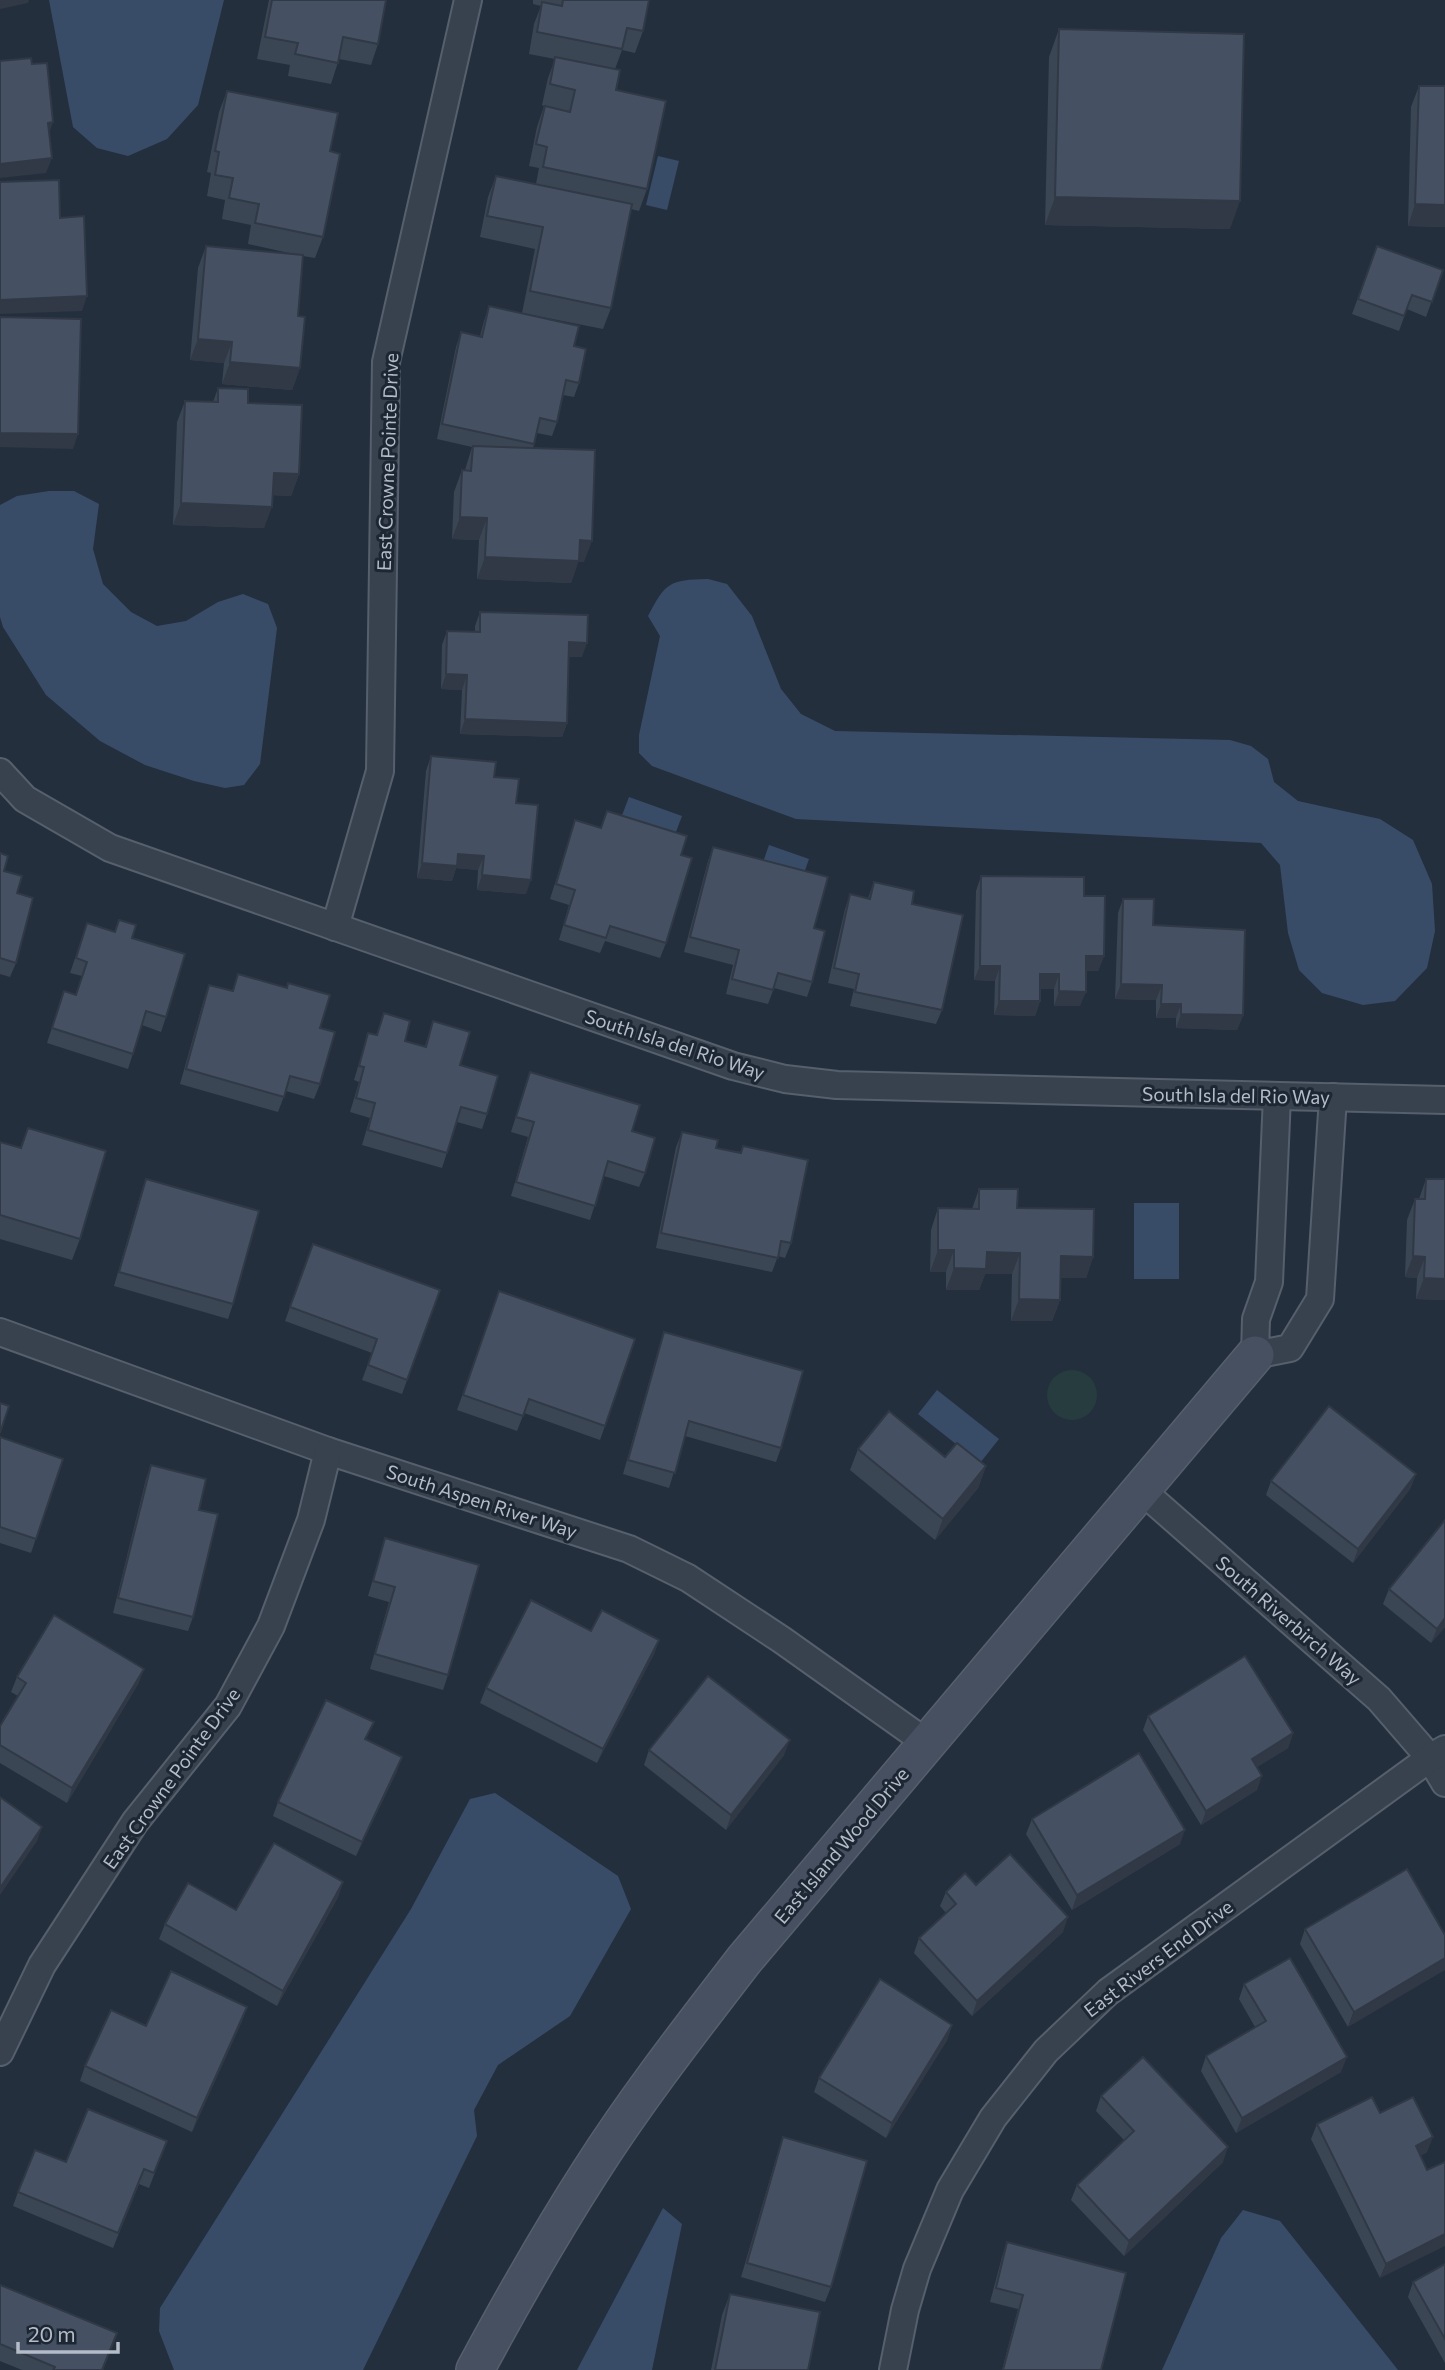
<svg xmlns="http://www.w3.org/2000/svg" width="1445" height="2370" font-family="Commissioner,sans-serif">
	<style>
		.green { fill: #263c3f }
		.water { fill: #394c67 }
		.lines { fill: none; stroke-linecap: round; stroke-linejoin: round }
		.street-casing { stroke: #565f6c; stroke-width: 30 }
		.secondary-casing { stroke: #565f6c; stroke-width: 40 }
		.street { stroke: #38414e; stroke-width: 26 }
		.secondary { stroke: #465061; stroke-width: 37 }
		.wall { fill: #3b4654 }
		.shaded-wall { fill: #303945 }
		.building { fill: #455162; stroke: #303945; stroke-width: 2 }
		.labels { text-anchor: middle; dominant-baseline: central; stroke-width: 6; stroke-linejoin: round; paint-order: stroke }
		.street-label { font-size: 19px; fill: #b4bcc9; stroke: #1d2633 }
	</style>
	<rect width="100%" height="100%" fill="#242f3e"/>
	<circle class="green" cx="1072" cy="1395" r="25"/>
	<g class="water">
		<polygon points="49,0 224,0 198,105 167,139 128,156 97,148 73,127"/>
		<polygon points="658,156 679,161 667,210 646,205"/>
		<polygon points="49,491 74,491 99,504 93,549 103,584 131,612 157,626 186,621 218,602 243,594 268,604 277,628 260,764 244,785 225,788 194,781 145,765 100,741 46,695 3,627 0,617 0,505 17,496"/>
		<path d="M708,579L727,584L752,616L781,689L801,714L835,731L1230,740L1251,746L1268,759L1274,782L1298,801L1380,819L1413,840L1432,884L1435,931L1427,968L1395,1001L1363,1005L1322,993L1299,970L1288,933L1280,865L1261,843L796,819L652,766L639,753V735L660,636L648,616C666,582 669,580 708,579Z"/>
		<polygon points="629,797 682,816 674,837 621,818"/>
		<polygon points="769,845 809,859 803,876 763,862"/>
		<rect x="1134" y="1203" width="45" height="76"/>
		<polygon points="937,1390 999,1439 980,1463 918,1414"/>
		<polygon points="495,1793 618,1876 631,1909 570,2016 498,2065 474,2110 477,2136 363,2370 174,2370 159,2331 160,2308 411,1909 470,1799"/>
		<polygon points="663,2208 682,2224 652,2370 577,2370"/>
		<polygon points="1243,2210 1280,2221 1398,2370 1162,2370 1221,2238"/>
	</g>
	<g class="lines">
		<g class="street-casing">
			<g id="street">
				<polyline points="0,772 25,799 110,848 733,1066 785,1079 837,1085 1445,1100"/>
				<polyline points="335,927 380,771 386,362 468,0"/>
				<polyline points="1277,1096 1269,1282 1256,1319 1255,1355 1290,1348 1320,1299 1333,1097"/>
				<polyline points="0,1332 328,1451 629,1549 688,1578 782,1640 927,1743"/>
				<polyline points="1140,1489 1379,1699 1430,1758 1445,1783"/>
				<polyline points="0,2052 42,1965 135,1822 228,1706 271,1626 311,1520 328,1451"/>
				<polyline points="893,2370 905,2310 917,2269 950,2190 993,2118 1046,2051 1108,1992 1430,1758 1445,1749"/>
			</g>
		</g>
		<g class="secondary-casing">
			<path id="secondary" d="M475,2370C511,2303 549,2236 590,2172C637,2098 691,2029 744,1960L1255,1355"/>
		</g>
		<use href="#street" class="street"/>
		<use href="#secondary" class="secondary"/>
	</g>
	<g class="wall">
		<polygon points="269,0 386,0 378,44 371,65 339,59 331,84 288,76 290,65 257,59"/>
		<polygon points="533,0 649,0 643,31 635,53 622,50 615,69 616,90 647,189 639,211 631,209 611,308 603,329 522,313 535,249 480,237 488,197 496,176 536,184 539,168 529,166 537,127 544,106 542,105 548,78 555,59 529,54 534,24 541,6 533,4"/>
		<polygon points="1059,29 1230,229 1045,225 1049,57"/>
		<polygon points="1419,86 1445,227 1408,226 1411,107"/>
		<polygon points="227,91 330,151 323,237 315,258 303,256 298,316 300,368 292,390 222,384 224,363 190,360 198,268 206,246 298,255 248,244 251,225 222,219 225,200 207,196 211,173 207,172 219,112"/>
		<polygon points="1377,246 1443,270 1426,317 1407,309 1399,331 1352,314"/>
		<polygon points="489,306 574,346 579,383 574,397 563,395 557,422 552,436 537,433 533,448 584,562 578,562 571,583 477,579 479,540 452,539 454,492 462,470 465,470 472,447 437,439 456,347 461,332 480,336 484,321"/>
		<polygon points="218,388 248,403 299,474 291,496 273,495 264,528 173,525 177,422 185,401 213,402"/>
		<polygon points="480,612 582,657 568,657 567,723 562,737 460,734 462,690 441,689 442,645 447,631 475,631 475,626"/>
		<polygon points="431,756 494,777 516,803 526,894 477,890 478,870 456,868 452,881 417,878 426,771"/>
		<polygon points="607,811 681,855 666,943 660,958 605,941 600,953 559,940 569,905 550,899 575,820 601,828"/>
		<polygon points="713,847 814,928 812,982 807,997 774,988 768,1004 726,994 733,965 684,952 708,861"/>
		<polygon points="0,853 4,871 17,893 16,963 10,977 0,974"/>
		<polygon points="981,876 1084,896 1104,956 1098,971 1086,971 1080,1006 1054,1006 1054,989 1040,989 1040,1001 1035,1016 994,1015 995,981 974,980 976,891"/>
		<polygon points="874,882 912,904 942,1010 936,1024 850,1006 854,989 828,983 845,909 850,894 868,898"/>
		<polygon points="1123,899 1153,925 1243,1015 1237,1030 1176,1028 1176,1018 1156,1018 1156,1000 1115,999 1118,913"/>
		<polygon points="87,923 132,938 166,1017 161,1032 142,1025 128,1069 47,1043 64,991 76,995 82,976 70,973"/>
		<polygon points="238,974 320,1028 320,1084 314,1099 286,1091 278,1112 180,1084 204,999 209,985 232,991"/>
		<polygon points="384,1013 405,1041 425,1046 433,1021 460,1065 487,1114 482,1129 457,1122 442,1168 362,1145 370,1118 350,1112 359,1082 354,1080 368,1033 376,1035"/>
		<polygon points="530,1072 632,1131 645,1173 639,1187 604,1176 590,1220 511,1196 528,1137 511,1132"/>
		<polygon points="28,1128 80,1239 72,1260 0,1239 0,1142 20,1148"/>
		<polygon points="682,1132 716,1148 741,1152 743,1146 791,1243 785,1258 778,1256 772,1272 656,1248 676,1147"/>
		<polygon points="146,1179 233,1304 228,1319 114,1286 141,1193"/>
		<polygon points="1426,1179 1445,1300 1416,1299 1417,1278 1405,1277 1407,1220 1415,1199 1419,1199"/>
		<polygon points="979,1189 1017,1208 1093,1257 1086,1278 1060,1278 1060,1300 1052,1321 1011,1321 1012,1274 985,1274 979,1290 946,1290 946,1272 930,1272 931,1230 938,1208 972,1209"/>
		<polygon points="440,1290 402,1394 362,1380 372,1353 285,1321 290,1307"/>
		<polygon points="499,1291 605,1426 600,1440 524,1413 517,1431 457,1410"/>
		<polygon points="664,1332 781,1448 776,1462 685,1436 669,1488 623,1474 659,1347"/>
		<polygon points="0,1437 63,1459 31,1553 0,1543"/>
		<polygon points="858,1449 945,1457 986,1466 978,1488 935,1540 850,1470"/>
		<polygon points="151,1465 199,1510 193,1617 188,1631 113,1613 146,1479"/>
		<polygon points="1416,1474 1410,1489 1353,1563 1266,1495 1271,1481"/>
		<polygon points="385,1538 448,1675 443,1690 370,1669 389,1602 368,1596"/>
		<polygon points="1389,1589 1445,1627 1431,1643 1383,1604"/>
		<polygon points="591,1631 659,1640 654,1654 597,1763 480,1703 486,1688"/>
		<polygon points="144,1669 138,1684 67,1803 0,1763 0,1726 18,1696 11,1692 17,1677"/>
		<polygon points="1148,1716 1293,1733 1288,1748 1257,1767 1257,1790 1201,1825 1143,1730"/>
		<polygon points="367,1740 397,1771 356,1856 273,1816 278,1802"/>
		<polygon points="649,1750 784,1755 726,1830 644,1765"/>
		<polygon points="1032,1819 1180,1844 1072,1910 1026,1834"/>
		<polygon points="1407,1869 1348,2027 1300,1944 1305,1929"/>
		<polygon points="343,1882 338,1897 277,2006 159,1939 165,1924 236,1910"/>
		<polygon points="976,1885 1063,1932 972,2016 914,1953 919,1938 946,1913 940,1906 946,1892"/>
		<polygon points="1244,1984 1341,2072 1236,2133 1201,2071 1206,2056 1255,2027 1239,1999"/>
		<polygon points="247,2007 242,2021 192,2132 80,2081 85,2066 146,2026"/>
		<polygon points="952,2025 947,2040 886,2138 814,2092 819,2078"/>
		<polygon points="1101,2096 1223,2162 1124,2256 1071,2200 1077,2185 1124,2140 1096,2111"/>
		<polygon points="1380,2113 1427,2152 1420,2156 1427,2170 1380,2278 1311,2139 1317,2124"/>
		<polygon points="783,2137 831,2287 825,2302 741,2277 778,2152"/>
		<polygon points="167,2141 149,2188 139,2184 113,2248 13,2206 18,2192 66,2162"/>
		<polygon points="1007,2242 1101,2370 1002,2370 1018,2309 990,2302 1002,2257"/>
		<polygon points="1445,2264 1445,2363 1408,2297 1413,2282"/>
		<polygon points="0,2285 117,2333 103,2370 22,2370 0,2361"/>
		<polygon points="730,2294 808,2370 711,2370 722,2315"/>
	</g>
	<g class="shaded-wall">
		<polygon points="0,0 29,0 28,3 0,9"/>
		<polygon points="53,122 48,137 48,123"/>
		<polygon points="52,158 46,173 0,178 0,164"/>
		<polygon points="1055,197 1240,201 1230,229 1045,225"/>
		<polygon points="1415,204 1445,205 1445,227 1408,226"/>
		<polygon points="87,296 82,311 0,314 0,300"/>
		<polygon points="198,339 232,342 224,363 190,360"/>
		<polygon points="230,362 300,368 292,390 222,384"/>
		<polygon points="0,433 78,434 73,449 0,447"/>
		<polygon points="274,473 299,474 291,496 266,495"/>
		<polygon points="181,503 272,507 264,528 173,525"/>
		<polygon points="460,517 487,518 479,540 452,539"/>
		<polygon points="580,540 592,541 584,562 578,562 571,583 477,579 485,557"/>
		<polygon points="569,642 587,643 582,657 564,657"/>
		<polygon points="446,674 467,675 462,690 441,689"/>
		<polygon points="465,719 567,723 562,737 460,734"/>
		<polygon points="458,854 484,856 478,870 456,868 452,881 417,878 422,863"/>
		<polygon points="482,875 531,880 526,894 477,890"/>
		<polygon points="1086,956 1104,956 1098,971 1081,971"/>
		<polygon points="980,966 1000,966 995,981 974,980"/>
		<polygon points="1040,974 1059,974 1054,989 1035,989"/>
		<polygon points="1121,984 1162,985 1156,1000 1115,999"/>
		<polygon points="1059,991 1086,992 1080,1006 1054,1006"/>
		<polygon points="999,1001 1040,1001 1035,1016 994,1015"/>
		<polygon points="1161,1004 1181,1004 1176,1018 1156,1018"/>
		<polygon points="1181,1014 1243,1015 1237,1030 1176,1028"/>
		<polygon points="938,1250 954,1250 946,1272 930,1272"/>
		<polygon points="987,1252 1020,1253 1012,1274 985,1274 979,1290 946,1290 954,1268"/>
		<polygon points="1061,1256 1093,1257 1086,1278 1053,1278"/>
		<polygon points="1413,1256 1425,1257 1417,1278 1405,1277"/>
		<polygon points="1424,1278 1445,1279 1445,1300 1416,1299"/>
		<polygon points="1019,1299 1060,1300 1052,1321 1011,1321"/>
		<polygon points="986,1466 978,1488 935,1540 943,1519"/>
		<polygon points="1416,1474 1410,1489 1353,1563 1358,1549"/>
		<polygon points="1445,1618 1445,1627 1431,1643 1437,1629"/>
		<polygon points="659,1640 654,1654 597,1763 603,1749"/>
		<polygon points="144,1669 138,1684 67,1803 72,1788"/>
		<polygon points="1293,1733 1288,1748 1247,1773 1252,1759"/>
		<polygon points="790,1740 784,1755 726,1830 731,1815"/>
		<polygon points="402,1757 397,1771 356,1856 362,1842"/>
		<polygon points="1262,1776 1257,1790 1201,1825 1206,1811"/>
		<polygon points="42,1827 37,1841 0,1895 0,1888"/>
		<polygon points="1185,1830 1180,1844 1072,1910 1077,1895"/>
		<polygon points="343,1882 338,1897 277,2006 283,1991"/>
		<polygon points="1068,1917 1063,1932 972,2016 977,2001"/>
		<polygon points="1445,1958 1445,1970 1348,2027 1354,2012"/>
		<polygon points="247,2007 242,2021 192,2132 197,2118"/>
		<polygon points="952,2025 947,2040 886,2138 892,2123"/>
		<polygon points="1347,2057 1341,2072 1236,2133 1242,2118"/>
		<polygon points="1433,2137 1427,2152 1410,2161 1416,2146"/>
		<polygon points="1228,2147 1223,2162 1124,2256 1129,2241"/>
		<polygon points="1445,2234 1445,2246 1380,2278 1386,2264"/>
	</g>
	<g class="building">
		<polygon points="272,0 386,0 378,44 343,37 338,63 295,54 298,43 265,37"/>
		<polygon points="563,0 649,0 643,31 627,28 622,49 537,32 542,2 562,6"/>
		<polygon points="1059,29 1244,34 1240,201 1055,197"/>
		<polygon points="555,57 620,70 616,90 666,101 647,189 543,167 547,147 536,144 545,106 570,112 575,90 550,84"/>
		<polygon points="31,58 32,64 47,63 53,122 48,123 52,158 0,164 0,61"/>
		<polygon points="1419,86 1445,86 1445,205 1415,204"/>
		<polygon points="227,91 338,113 330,151 340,154 323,237 255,223 259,204 229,198 233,178 215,175 219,152 215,151"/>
		<polygon points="496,176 632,204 611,308 530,291 543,227 487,216"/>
		<polygon points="59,180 60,218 84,216 87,296 0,300 0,182"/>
		<polygon points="206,246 303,255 298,316 305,317 300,368 230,362 232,342 198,339"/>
		<polygon points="1377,246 1443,270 1432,302 1412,295 1404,316 1358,299"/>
		<polygon points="489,306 579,326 574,346 586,349 579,383 566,380 557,422 540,418 534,444 442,424 461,332 482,337"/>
		<polygon points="0,317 81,319 78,434 0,433"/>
		<polygon points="218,388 248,389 248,403 302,405 299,474 274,473 272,507 181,503 185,401 218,402"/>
		<polygon points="473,446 595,450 592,541 580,540 579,561 485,557 487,518 460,517 462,470 471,471"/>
		<polygon points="480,612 588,615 587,643 569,642 567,723 465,719 467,675 446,674 447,631 480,632"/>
		<polygon points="431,756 496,762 494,777 519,779 516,803 538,805 531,880 482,875 484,856 458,854 457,866 422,863"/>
		<polygon points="607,811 687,836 681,855 692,858 666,943 610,926 606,938 564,925 575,890 556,884 575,820 601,828"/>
		<polygon points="713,847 828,877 814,928 825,931 812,982 778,973 773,990 732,979 739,950 690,937"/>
		<polygon points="0,853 8,856 4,871 22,876 17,893 33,898 16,963 0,958"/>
		<polygon points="981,876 1084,877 1084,896 1105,896 1104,956 1086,956 1086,992 1059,991 1059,974 1040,974 1040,1001 999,1001 1000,966 980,966"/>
		<polygon points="874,882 914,891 912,904 963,915 942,1010 855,992 859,974 834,968 850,894 870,899"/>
		<polygon points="1123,899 1154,899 1153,925 1245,930 1243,1015 1181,1014 1181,1004 1161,1004 1162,985 1121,984"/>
		<polygon points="119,920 136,925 132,938 185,954 166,1017 146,1011 133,1054 52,1028 64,991 76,995 87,962 76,958 87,923 115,932"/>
		<polygon points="238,974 287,988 288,983 330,995 320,1028 335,1032 320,1084 290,1076 284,1097 186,1069 209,985 233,991"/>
		<polygon points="384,1013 410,1021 405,1041 426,1047 433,1021 470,1032 460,1065 498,1076 487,1114 461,1107 447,1153 368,1130 375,1103 356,1098 364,1067 359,1066 368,1033 377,1035"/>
		<polygon points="530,1072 640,1105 632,1131 655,1138 645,1173 608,1161 595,1206 516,1182 534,1122 516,1117"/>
		<polygon points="28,1128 106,1151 80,1239 0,1215 0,1142 21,1148"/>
		<polygon points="682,1132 718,1140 716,1148 741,1153 743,1146 808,1160 791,1243 781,1241 778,1258 661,1233"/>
		<polygon points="146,1179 259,1211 233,1304 119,1272"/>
		<polygon points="1426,1179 1445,1179 1445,1279 1424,1278 1425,1257 1413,1256 1415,1199 1425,1199"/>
		<polygon points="979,1189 1018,1189 1017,1208 1094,1209 1093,1257 1061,1256 1060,1300 1019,1299 1020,1253 987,1252 986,1269 954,1268 954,1250 938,1250 938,1208 979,1209"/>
		<polygon points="313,1244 440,1290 407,1380 368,1365 377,1339 290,1307"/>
		<polygon points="499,1291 635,1339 605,1426 529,1399 523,1416 463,1395"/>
		<polygon points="664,1332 803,1371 781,1448 689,1421 675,1473 628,1460"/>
		<polygon points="0,1403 9,1406 0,1433"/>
		<polygon points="1329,1406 1416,1474 1358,1549 1271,1481"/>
		<polygon points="889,1411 945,1457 957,1443 986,1466 943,1519 858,1449"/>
		<polygon points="0,1437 63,1459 36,1539 0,1527"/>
		<polygon points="151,1465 206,1479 199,1510 218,1514 193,1617 118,1598"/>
		<polygon points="1445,1520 1445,1618 1437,1629 1389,1589"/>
		<polygon points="385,1538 479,1565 448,1675 375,1654 395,1587 373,1581"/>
		<polygon points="531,1600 591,1631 602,1610 659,1640 603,1749 486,1688"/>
		<polygon points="54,1615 144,1669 72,1788 0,1745 0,1726 26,1683 17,1677"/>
		<polygon points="1245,1656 1293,1733 1252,1759 1262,1776 1206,1811 1148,1716"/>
		<polygon points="708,1676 790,1740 731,1815 649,1750"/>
		<polygon points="326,1700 374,1722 365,1739 402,1757 362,1842 278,1802"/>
		<polygon points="1139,1753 1185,1830 1077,1895 1032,1819"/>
		<polygon points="0,1797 42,1827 0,1888"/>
		<polygon points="274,1843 343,1882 283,1991 165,1924 188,1883 236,1910"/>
		<polygon points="1010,1854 1068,1917 977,2001 919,1938 956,1904 946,1892 965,1873 976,1885"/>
		<polygon points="1407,1869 1445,1935 1445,1958 1354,2012 1305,1929"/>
		<polygon points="1290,1958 1347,2057 1242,2118 1206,2056 1266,2021 1244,1984"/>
		<polygon points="171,1971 247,2007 197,2118 85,2066 111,2010 146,2026"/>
		<polygon points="880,1979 952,2025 892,2123 819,2078"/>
		<polygon points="1143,2057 1228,2147 1129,2241 1077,2185 1134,2131 1101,2096"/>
		<polygon points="1372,2097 1380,2113 1413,2097 1433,2137 1416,2146 1427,2170 1445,2162 1445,2234 1386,2264 1317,2124"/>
		<polygon points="88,2109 167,2141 154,2173 144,2169 118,2233 18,2192 35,2150 66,2162"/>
		<polygon points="783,2137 867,2161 831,2287 747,2263"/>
		<polygon points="1007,2242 1126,2273 1101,2370 1003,2370 1023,2295 996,2288"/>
		<polygon points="1445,2264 1445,2339 1413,2282"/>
		<polygon points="0,2285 117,2333 102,2370 53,2370 55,2367 0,2344"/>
		<polygon points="730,2294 820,2312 808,2370 715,2370"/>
	</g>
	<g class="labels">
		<g class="street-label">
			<text transform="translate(387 462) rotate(-88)">East Crowne Pointe Drive</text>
			<text transform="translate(675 1044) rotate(18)">South Isla del Rio Way</text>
			<text transform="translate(1236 1095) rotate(1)">South Isla del Rio Way</text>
			<text transform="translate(482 1501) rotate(18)">South Aspen River Way</text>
			<text transform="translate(1289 1620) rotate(41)">South Riverbirch Way</text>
			<text transform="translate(171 1778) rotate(-54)">East Crowne Pointe Drive</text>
			<text transform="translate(841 1845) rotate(-50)">East Island Wood Drive</text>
			<text transform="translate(1158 1958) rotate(-37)">East Rivers End Drive</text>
		</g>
	</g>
	<path d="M18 2342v10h100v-10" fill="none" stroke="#b4bcc9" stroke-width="3.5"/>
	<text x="28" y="2342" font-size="21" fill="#b4bcc9" stroke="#1d2633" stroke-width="5" paint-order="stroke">20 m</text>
</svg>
